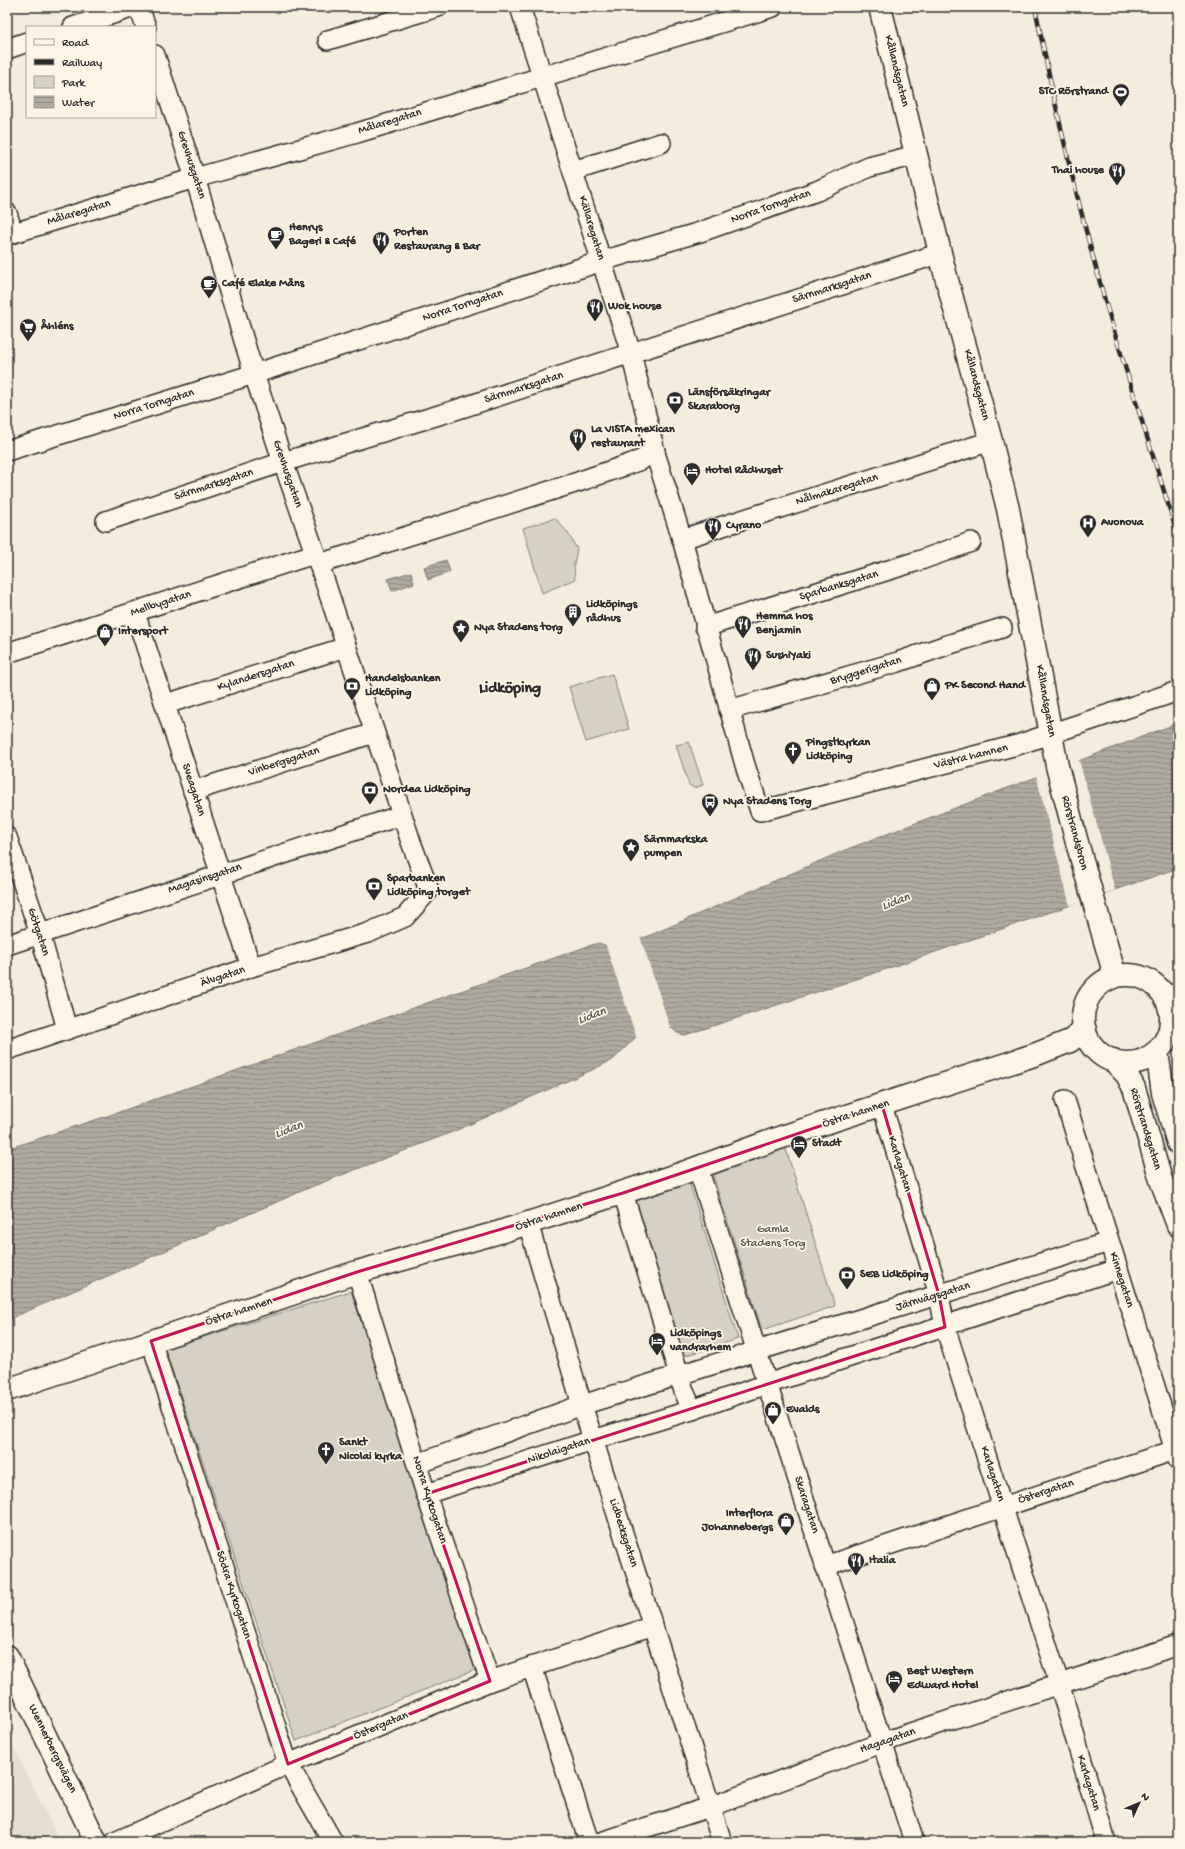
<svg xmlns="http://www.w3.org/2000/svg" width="1185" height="1849" font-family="'Gochi Hand',sans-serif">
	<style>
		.built { fill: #e5dfd0 }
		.green { fill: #d6d1c4; stroke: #807e78 }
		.water { fill: url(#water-rules); stroke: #7a7771 }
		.pier { fill: #f4edde }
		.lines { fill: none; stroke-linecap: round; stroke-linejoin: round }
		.minor-casing { stroke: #2b2b2b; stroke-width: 22 }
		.tertiary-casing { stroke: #2b2b2b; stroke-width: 25 }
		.secondary-casing { stroke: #2b2b2b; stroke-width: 25 }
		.minor { stroke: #fcf5e5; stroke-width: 19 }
		.tertiary { stroke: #fcf5e5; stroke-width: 22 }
		.secondary { stroke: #fcf5e5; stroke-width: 22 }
		.rail-casing { stroke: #2b2b2b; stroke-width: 4.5 }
		.rail { stroke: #fcf5e5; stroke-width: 3; stroke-dasharray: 9; stroke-linecap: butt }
		.marked { fill: none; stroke: #c2185b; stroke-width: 3; stroke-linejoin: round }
		.labels { text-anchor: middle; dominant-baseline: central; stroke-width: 3.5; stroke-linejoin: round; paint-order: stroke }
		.street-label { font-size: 12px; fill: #2b2b2b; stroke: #fcf5e5 }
		.poi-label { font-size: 12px; font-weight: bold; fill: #2b2b2b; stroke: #fcf5e5; text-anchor: start }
		.park-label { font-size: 12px; fill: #565451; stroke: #fcf5e5 }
		.water-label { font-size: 13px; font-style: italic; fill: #595754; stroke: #fcf5e5 }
		.district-label { font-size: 16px; font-weight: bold; fill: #2b2b2b; stroke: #fcf5e5 }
	</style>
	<defs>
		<pattern id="water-rules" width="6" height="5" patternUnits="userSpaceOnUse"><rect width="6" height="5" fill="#afaaa0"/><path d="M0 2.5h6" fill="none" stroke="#8f8b83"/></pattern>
	</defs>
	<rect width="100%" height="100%" fill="#f4edde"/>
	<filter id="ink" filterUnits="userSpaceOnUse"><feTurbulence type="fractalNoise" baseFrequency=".025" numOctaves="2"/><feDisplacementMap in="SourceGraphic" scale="8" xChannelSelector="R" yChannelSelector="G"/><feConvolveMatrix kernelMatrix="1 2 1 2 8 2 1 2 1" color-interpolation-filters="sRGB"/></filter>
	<g filter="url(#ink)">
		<polygon class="built" points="7,1733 60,1842 7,1842"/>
		<g class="green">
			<polygon points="555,518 567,532 577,549 574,564 575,579 542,593 523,528"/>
			<polygon points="612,674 629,729 586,742 569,687"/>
			<polygon points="689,742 703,785 694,788 689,785 676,745"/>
			<polygon points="784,1143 835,1306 762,1330 710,1166"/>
			<polygon points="687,1175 738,1339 684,1356 633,1191"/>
			<polygon points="351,1291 477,1669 296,1741 165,1349"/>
		</g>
		<g class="water">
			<polygon points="446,560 450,572 428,580 424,567"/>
			<polygon points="411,572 414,583 392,591 388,579"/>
			<polygon points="1178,723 1178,868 869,975 685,1035 677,1033 671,1027 638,1035 614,1059 592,1070 455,1131 311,1187 7,1320 7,1149 119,1112 588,946 599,943 607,946 646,937 845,850"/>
		</g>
		<g class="pier">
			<polygon points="1079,760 1115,890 1070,906 1036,775"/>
			<polygon points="640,936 671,1030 639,1037 637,1039 605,943 607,944"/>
		</g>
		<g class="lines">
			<g class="minor-casing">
				<g id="minor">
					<polyline points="139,7 146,27"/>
					<polyline points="520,7 631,353 656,456 682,539 745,765 760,811 1017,745 1178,691"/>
					<polyline points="73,27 134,7"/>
					<polyline points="328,40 438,7"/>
					<polyline points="7,49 27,42"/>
					<polyline points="573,171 661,143"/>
					<polyline points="7,213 13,233"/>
					<polyline points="7,235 195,178 357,133 773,7"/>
					<polyline points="7,451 254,374 602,261 700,232 817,191 869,167 916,155"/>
					<polyline points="106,521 283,462 449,412 941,253"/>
					<polyline points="682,539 991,441"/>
					<polyline points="319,564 578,482 641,460 655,451"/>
					<polyline points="135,613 251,967"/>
					<polyline points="705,627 921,560 971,542"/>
					<polyline points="7,653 314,554"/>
					<polyline points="166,704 346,647"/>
					<polyline points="729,710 898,662 947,645 1002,628"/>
					<polyline points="193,791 374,733"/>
					<polyline points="7,837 40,934 67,1029"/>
					<polyline points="7,945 402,815"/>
					<polyline points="1167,999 1178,992"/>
					<polyline points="7,1050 251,967 368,933 405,917 429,890 411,842 319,564 283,462 254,374 195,178 155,55"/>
					<polyline points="1065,1100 1178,1460"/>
					<polyline points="882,1105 939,1295 945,1327 1059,1683 1106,1842"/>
					<polyline points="698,1168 914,1842"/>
					<polyline points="623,1193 684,1391 692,1410"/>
					<polyline points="528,1223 582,1405 722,1842"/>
					<polyline points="357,1272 426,1494 490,1681"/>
					<polyline points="151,1341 288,1764 333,1842"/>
					<polyline points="417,1464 582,1405 1109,1242"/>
					<polyline points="426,1494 593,1440 692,1410 767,1384 1118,1269"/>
					<polyline points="825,1566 1175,1450"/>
					<polyline points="532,1667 589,1842"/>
					<polyline points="115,1842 288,1764 490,1681 653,1626"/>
					<polyline points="601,1842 710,1807 883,1742 1178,1645"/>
				</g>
			</g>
			<g class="tertiary-casing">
				<polyline id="tertiary" points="7,1390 357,1272 500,1232 680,1174 779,1138 1034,1055 1070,1041 1085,1030"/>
			</g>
			<g class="secondary-casing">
				<g id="secondary">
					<polyline points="880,7 944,269 991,441 1008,509 1057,766 1076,839 1115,976"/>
					<circle cx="1127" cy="1019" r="44"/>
					<polyline points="1157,1052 1163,1093 1178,1143"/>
					<polyline points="1113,1060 1127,1075 1134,1088 1161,1180 1178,1225"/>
					<polyline points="7,1656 96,1842"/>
				</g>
			</g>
			<use href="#minor" class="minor"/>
			<use href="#tertiary" class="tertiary"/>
			<use href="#secondary" class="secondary"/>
			<g class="rail-casing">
				<path id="rail" d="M1035,7C1055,107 1078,206 1106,304C1129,382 1154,458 1178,536"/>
			</g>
			<use href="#rail" class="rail"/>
		</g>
	</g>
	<path class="marked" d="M882,1105L939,1295L945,1327L426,1494L490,1681L288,1764L151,1341L357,1272L623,1193Z"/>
	<defs>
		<g id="stadium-pin" transform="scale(0.9)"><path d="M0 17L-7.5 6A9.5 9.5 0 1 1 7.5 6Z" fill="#2b2b2b" stroke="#fcf5e5"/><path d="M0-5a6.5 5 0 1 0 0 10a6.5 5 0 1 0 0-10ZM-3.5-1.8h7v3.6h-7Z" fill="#fff"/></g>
		<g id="restaurant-pin" transform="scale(0.9)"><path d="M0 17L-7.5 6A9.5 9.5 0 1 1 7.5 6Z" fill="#2b2b2b" stroke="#fcf5e5"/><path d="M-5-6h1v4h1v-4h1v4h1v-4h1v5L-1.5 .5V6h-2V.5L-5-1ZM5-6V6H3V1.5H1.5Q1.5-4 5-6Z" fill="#fff"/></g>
		<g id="cafe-pin" transform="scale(0.9)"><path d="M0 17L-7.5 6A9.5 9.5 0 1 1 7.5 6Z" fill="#2b2b2b" stroke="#fcf5e5"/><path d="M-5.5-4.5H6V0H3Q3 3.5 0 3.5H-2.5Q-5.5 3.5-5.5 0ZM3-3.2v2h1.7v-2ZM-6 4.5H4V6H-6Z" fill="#fff"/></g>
		<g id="supermarket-pin" transform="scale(0.9)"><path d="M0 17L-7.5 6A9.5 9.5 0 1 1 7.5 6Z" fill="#2b2b2b" stroke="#fcf5e5"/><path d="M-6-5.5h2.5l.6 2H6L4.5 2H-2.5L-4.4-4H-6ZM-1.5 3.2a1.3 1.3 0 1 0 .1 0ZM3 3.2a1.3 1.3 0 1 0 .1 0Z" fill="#fff"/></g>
		<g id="bank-pin" transform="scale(0.9)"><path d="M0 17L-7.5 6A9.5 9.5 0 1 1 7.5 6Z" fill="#2b2b2b" stroke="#fcf5e5"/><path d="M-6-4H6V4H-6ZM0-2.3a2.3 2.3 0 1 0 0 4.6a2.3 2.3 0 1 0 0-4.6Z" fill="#fff"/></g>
		<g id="hotel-pin" transform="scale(0.9)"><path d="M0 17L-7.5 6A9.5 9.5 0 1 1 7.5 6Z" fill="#2b2b2b" stroke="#fcf5e5"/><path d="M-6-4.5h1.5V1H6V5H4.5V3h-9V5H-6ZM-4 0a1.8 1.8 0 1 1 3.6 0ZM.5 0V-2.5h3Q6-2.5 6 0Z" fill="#fff"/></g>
		<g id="hospital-pin" transform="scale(0.9)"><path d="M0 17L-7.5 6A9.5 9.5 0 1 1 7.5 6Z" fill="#2b2b2b" stroke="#fcf5e5"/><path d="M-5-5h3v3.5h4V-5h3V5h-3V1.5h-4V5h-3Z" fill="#fff"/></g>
		<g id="building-pin" transform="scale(0.9)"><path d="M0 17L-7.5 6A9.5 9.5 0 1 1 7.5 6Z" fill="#2b2b2b" stroke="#fcf5e5"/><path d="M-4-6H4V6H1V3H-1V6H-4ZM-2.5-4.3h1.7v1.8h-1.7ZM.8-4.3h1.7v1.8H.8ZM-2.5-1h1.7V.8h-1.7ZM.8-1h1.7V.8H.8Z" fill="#fff"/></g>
		<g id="sight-pin" transform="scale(0.9)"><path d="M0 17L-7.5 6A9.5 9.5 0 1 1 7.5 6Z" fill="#2b2b2b" stroke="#fcf5e5"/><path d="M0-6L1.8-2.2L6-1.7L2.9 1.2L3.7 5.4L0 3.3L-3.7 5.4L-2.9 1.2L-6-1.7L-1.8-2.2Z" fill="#fff"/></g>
		<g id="shop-pin" transform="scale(0.9)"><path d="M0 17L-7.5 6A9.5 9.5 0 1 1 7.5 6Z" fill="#2b2b2b" stroke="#fcf5e5"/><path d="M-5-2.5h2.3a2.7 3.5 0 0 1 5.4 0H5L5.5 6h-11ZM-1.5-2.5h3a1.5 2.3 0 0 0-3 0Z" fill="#fff"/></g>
		<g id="church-pin" transform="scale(0.9)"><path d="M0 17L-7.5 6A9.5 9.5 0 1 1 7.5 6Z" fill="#2b2b2b" stroke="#fcf5e5"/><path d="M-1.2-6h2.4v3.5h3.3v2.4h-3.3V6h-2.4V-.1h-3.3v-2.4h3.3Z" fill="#fff"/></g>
		<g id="bus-pin" transform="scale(0.9)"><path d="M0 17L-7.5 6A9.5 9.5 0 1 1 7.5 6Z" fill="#2b2b2b" stroke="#fcf5e5"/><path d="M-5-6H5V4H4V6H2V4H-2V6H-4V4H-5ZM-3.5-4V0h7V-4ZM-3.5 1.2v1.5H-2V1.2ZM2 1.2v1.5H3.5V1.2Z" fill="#fff"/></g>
	</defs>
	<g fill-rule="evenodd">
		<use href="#stadium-pin" x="1121" y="92"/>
		<use href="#restaurant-pin" x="1117" y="171"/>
		<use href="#cafe-pin" x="276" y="235"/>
		<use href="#restaurant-pin" x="381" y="240"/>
		<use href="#cafe-pin" x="209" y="284"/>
		<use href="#restaurant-pin" x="595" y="307"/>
		<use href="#supermarket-pin" x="28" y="327"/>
		<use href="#bank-pin" x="675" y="400"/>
		<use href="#restaurant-pin" x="578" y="437"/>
		<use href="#hotel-pin" x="692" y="471"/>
		<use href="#hospital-pin" x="1088" y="523"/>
		<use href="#restaurant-pin" x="713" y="526"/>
		<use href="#building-pin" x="573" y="612"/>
		<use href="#restaurant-pin" x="743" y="624"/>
		<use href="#sight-pin" x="461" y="628"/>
		<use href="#shop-pin" x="105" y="632"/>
		<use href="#restaurant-pin" x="753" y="656"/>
		<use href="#bank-pin" x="352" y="686"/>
		<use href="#shop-pin" x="932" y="686"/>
		<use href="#church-pin" x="793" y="750"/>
		<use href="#bank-pin" x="370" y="790"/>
		<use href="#bus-pin" x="710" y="802"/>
		<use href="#sight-pin" x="631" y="847"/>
		<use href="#bank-pin" x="374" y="886"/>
		<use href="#hotel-pin" x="799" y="1144"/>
		<use href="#bank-pin" x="847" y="1275"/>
		<use href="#hotel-pin" x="657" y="1341"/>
		<use href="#shop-pin" x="773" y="1410"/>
		<use href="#church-pin" x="326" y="1450"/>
		<use href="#shop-pin" x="786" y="1521"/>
		<use href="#restaurant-pin" x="856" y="1561"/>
		<use href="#hotel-pin" x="894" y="1679"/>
	</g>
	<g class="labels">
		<g class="street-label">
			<text transform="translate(896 71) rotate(76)">Kållandsgatan</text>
			<text transform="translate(390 122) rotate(-17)">Målaregatan</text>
			<text transform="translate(191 165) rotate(72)">Grevhusgatan</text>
			<text transform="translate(771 207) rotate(-19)">Norra Torngatan</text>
			<text transform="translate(79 213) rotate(-17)">Målaregatan</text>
			<text transform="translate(591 228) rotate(73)">Källaregatan</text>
			<text transform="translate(832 288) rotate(-18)">Särnmarksgatan</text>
			<text transform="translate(463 306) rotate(-18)">Norra Torngatan</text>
			<text transform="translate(976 385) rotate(75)">Kållandsgatan</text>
			<text transform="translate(524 388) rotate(-18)">Särnmarksgatan</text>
			<text transform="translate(154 405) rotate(-17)">Norra Torngatan</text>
			<text transform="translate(287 474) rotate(71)">Grevhusgatan</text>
			<text transform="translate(214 485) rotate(-18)">Särnmarksgatan</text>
			<text transform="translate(837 490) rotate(-17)">Nålmakaregatan</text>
			<text transform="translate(839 586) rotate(-17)">Sparbanksgatan</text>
			<text transform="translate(161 604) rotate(-18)">Mellbygatan</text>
			<text transform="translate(866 671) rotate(-17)">Bryggerigatan</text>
			<text transform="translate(256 676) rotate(-18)">Kylandersgatan</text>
			<text transform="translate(1045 701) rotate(80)">Kållandsgatan</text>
			<text transform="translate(971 757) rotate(-14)">Västra hamnen</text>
			<text transform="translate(284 762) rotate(-18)">Vinbergsgatan</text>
			<text transform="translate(193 790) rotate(72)">Sveagatan</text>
			<text transform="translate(1074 833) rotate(75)">Rörstrandsbron</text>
			<text transform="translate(205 879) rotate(-18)">Magasinsgatan</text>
			<text transform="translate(38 932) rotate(72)">Götgatan</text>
			<text transform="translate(223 977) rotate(-18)">Älvgatan</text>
			<text transform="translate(856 1114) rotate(-18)">Östra hamnen</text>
			<text transform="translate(1145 1129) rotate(73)">Rörstrandsgatan</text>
			<text transform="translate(899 1164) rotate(73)">Karlagatan</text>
			<text transform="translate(549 1217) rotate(-18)">Östra hamnen</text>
			<text transform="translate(1121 1280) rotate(72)">Kinnegatan</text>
			<text transform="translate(933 1297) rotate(-17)">Järnvägsgatan</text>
			<text transform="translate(239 1312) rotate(-18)">Östra hamnen</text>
			<text transform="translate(559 1451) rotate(-18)">Nikolaigatan</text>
			<text transform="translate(992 1474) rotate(72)">Karlagatan</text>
			<text transform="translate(1046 1492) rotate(-18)">Östergatan</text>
			<text transform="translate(429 1500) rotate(72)">Norra Kyrkogatan</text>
			<text transform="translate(806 1505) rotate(72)">Skaragatan</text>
			<text transform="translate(623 1533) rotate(72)">Lidbecksgatan</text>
			<text transform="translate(233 1595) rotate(72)">Södra Kyrkogatan</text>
			<text transform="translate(381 1726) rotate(-22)">Östergatan</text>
			<text transform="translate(888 1741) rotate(-19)">Hagagatan</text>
			<text transform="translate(52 1749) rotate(64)">Wennerbergsvägen</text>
			<text transform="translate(1088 1783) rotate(73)">Karlagatan</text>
		</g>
		<g class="poi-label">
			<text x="1108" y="92" text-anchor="end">STC Rörstrand</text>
			<text x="1104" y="171" text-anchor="end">Thai house</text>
			<text x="289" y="228">Henrys<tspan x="289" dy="14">Bageri &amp; Café</tspan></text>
			<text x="394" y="233">Porten<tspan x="394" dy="14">Restaurang &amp; Bar</tspan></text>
			<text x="222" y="284">Café Elake Måns</text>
			<text x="608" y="307">Wok house</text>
			<text x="41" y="327">Åhléns</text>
			<text x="688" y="393">Länsförsäkringar<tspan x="688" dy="14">Skaraborg</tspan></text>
			<text x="591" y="430">La VISTA mexican<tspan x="591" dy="14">restaurant</tspan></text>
			<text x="705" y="471">Hotel Rådhuset</text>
			<text x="1101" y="523">Avonova</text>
			<text x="726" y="526">Cyrano</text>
			<text x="586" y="605">Lidköpings<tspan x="586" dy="14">rådhus</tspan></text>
			<text x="756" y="617">Hemma hos<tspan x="756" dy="14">Benjamin</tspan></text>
			<text x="474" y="628">Nya Stadens torg</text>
			<text x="118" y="632">Intersport</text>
			<text x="766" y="656">SushiYaki</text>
			<text x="365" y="679">Handelsbanken<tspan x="365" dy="14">Lidköping</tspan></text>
			<text x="945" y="686">PK Second Hand</text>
			<text x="806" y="743">Pingstkyrkan<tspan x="806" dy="14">Lidköping</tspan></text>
			<text x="383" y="790">Nordea Lidköping</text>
			<text x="723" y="802">Nya Stadens Torg</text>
			<text x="644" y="840">Särnmarkska<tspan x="644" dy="14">pumpen</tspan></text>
			<text x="387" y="879">Sparbanken<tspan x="387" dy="14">Lidköping torget</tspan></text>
			<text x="812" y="1144">Stadt</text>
			<text x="860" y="1275">SEB Lidköping</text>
			<text x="670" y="1334">Lidköpings<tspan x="670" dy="14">vandrarhem</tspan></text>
			<text x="786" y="1410">Evalds</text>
			<text x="339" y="1443">Sankt<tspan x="339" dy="14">Nicolai kyrka</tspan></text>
			<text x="773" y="1514" text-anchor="end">Interflora<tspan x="773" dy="14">Johannebergs</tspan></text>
			<text x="869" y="1561">Italia</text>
			<text x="907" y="1672">Best Western<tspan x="907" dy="14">Edward Hotel</tspan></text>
		</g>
		<g class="park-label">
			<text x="773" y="1230">Gamla<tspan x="773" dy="14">Stadens Torg</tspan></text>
		</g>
		<g class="water-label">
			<text transform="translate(896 902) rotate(-21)">Lidan</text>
			<text transform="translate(592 1016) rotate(-21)">Lidan</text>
			<text transform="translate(289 1130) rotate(-21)">Lidan</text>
		</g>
		<g class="district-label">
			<text x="510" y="689">Lidköping</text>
		</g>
	</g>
	<rect width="1185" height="1849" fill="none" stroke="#fcf5e5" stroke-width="24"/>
	<rect x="12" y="12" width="1161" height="1825" fill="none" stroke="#2b2b2b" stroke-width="1.5" filter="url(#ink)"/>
	<rect x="26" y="26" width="130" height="92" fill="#fcf5e5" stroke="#a8a49b"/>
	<rect x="34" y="39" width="20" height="6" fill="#fcf5e5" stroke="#a8a49b"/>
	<text x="62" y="46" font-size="12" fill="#2b2b2b">Road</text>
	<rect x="34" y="59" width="20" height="6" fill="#2b2b2b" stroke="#a8a49b"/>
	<text x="62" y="66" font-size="12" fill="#2b2b2b">Railway</text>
	<rect x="34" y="76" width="20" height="12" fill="#d6d1c4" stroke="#a8a49b"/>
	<text x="62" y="86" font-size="12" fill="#2b2b2b">Park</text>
	<rect x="34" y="96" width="20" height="12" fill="url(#water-rules)" stroke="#a8a49b"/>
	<text x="62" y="106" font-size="12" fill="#2b2b2b">Water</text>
	<g transform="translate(1139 1803) rotate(46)" stroke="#fcf5e5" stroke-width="3" paint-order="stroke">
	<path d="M0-3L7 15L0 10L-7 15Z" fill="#2b2b2b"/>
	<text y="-6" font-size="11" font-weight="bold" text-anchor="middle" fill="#2b2b2b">N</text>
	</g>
</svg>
